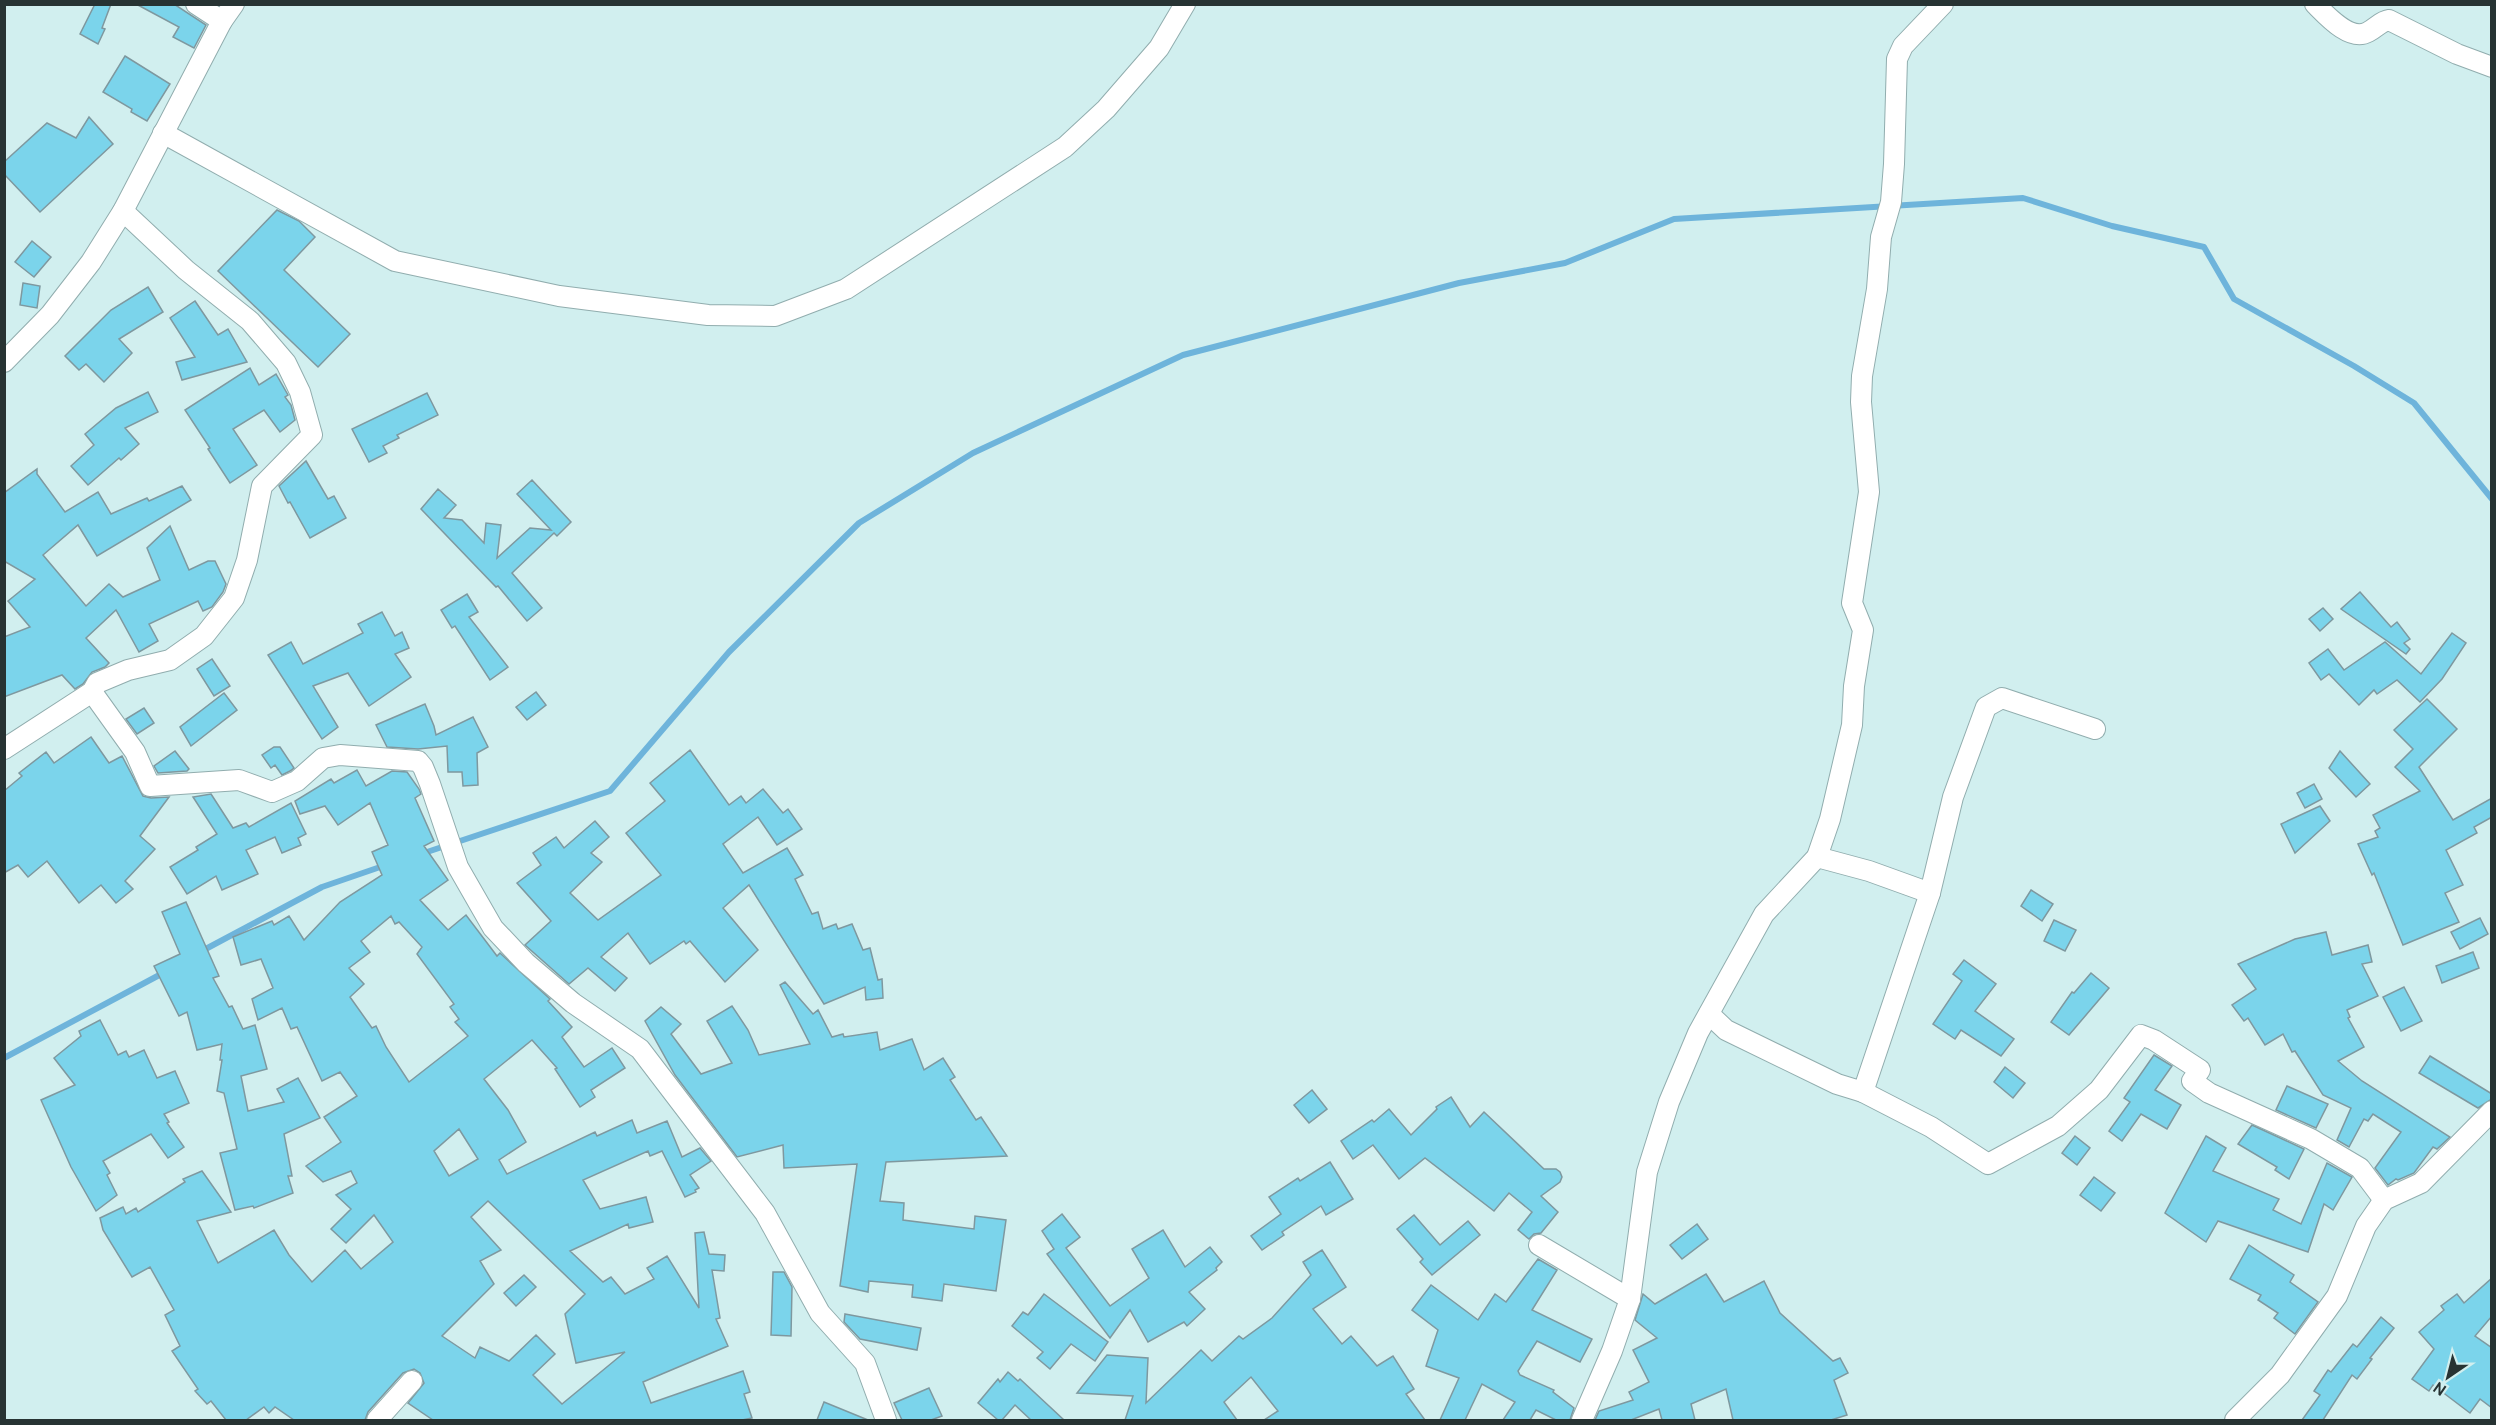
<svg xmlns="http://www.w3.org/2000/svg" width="2496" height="1425" font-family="Cabin,sans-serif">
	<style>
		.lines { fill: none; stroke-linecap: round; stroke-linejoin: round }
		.stream { stroke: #6eb4db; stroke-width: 6 }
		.building { fill: #7bd4eb; stroke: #7e989f; stroke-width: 1.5; fill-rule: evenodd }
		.minor-casing { stroke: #91adae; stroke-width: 22 }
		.minor { stroke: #fff; stroke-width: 20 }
	</style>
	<rect width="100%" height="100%" fill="#d1efef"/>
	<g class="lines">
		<g class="stream">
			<polyline points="421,854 610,791 729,652 859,523 973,453 1183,355 1459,283 1565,263 1674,219 2023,198 2112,226 2204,247 2234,299 2354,366 2414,403 2492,499"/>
			<polyline points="200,952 322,887 386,865"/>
			<polyline points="4,1058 165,972"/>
		</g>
	</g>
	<g class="building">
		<polygon points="95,4 111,4 102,28 105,29 98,44 80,34"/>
		<polygon points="136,4 174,4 206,25 194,48 173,37 179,27"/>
		<polygon points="125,56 170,84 147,121 131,112 132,109 103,92"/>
		<polygon points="89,117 113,144 40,212 4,174 4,162 47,123 76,138"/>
		<polygon points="277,210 299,221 315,237 284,270 350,334 318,367 218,271"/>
		<polygon points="32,241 51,257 34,277 15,262"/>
		<polygon points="23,283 40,286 37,308 20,305"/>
		<polygon points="148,287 163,312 119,339 132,353 104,382 86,364 79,370 65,356 111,310"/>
		<polygon points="195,301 218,335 228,329 247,362 182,380 176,362 195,357 170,318"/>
		<polygon points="250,368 259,385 276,374 288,395 285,397 291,405 295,420 280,432 264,410 233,429 257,465 230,483 208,449 210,448 185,410"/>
		<polygon points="148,392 158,412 125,428 139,444 121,460 119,458 88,485 71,466 94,445 85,434 116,408"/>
		<polygon points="427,393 438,415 397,435 399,438 383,446 387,453 369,462 352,429"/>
		<polygon points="306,461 328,499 334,496 346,518 310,538 290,502 288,503 279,486"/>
		<polygon points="37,469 37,474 65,512 98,492 111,514 147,498 149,501 182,486 191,500 97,556 78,525 43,555 86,606 109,584 123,597 160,580 147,548 170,526 189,570 208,561 215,561 226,584 223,592 212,607 203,611 198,601 149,624 158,641 139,652 116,610 86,638 109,663 105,667 92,672 83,684 75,689 62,675 4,697 4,637 30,627 8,601 35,579 4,561 4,493"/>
		<polygon points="532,480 571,522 557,536 554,533 512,573 542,608 527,621 498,586 496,587 421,509 438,489 456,505 444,518 462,520 484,543 486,523 501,525 497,558 530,528 551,530 517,494"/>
		<polygon points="2360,592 2391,627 2397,622 2410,639 2404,643 2410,649 2406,654 2341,609"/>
		<polygon points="467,594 478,612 469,617 508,667 490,680 455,626 452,628 441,610"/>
		<polygon points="2323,608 2333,619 2320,631 2309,619"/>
		<polygon points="382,612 395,636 402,632 409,648 395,654 411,677 369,706 348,673 313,686 338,727 322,739 268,655 291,642 303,664 363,633 358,624"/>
		<polygon points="2452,633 2466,643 2442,679 2420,702 2397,680 2377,694 2374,690 2359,705 2329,674 2321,680 2309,663 2328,649 2344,670 2385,642 2421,674"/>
		<polygon points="212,659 230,686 214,696 197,669"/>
		<polygon points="536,692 546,705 527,720 516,707"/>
		<polygon points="224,693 237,710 191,746 180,727"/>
		<polygon points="2427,699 2457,729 2419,767 2453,820 2492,798 2492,817 2474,827 2477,833 2446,850 2463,885 2445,893 2459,922 2403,945 2374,873 2372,875 2358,844 2378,837 2375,831 2380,828 2373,815 2420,791 2395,767 2413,749 2394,730"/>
		<polygon points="425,704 434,726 436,735 473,717 488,747 477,753 478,785 463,786 462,772 448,772 447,746 418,749 387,747 376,725"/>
		<polygon points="144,708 154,723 137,734 126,719"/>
		<polygon points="91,737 109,763 122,756 143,796 151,798 169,797 140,836 155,849 125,881 133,889 116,903 101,885 79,903 47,861 28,877 18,865 4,873 4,791 22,776 19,773 46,752 54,763"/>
		<polygon points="274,747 280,747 294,768 290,771 282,775 275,765 271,768 262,755"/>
		<polygon points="690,750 729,805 741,796 746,803 763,789 783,813 788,809 802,829 777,845 758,817 723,844 743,873 787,848 803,875 795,879 812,914 818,912 823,929 836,924 838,929 852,924 863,950 870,948 878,980 882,979 883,998 866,1000 865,987 824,1004 749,885 723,908 758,950 725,982 690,941 686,944 684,941 650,964 628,933 601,957 627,978 615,991 588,968 569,984 525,945 551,921 517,883 541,865 533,853 556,837 564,848 595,821 609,837 591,853 602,862 570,893 598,920 661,875 626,833 665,801 650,783"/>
		<polygon points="175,751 189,769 187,771 158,773 154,766"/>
		<polygon points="2340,751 2370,784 2356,797 2329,768"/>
		<path d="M357,770L366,786L392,771L407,772L419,789L421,794L415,798L434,841L424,846L448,880L420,900L448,930L466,915L497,956L500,953L550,999L548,1001L572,1027L562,1037L584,1067L612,1048L625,1068L591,1090L595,1097L580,1107L555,1069L557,1068L532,1040L484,1079L508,1110L526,1142L499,1160L507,1174L595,1132L597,1136L632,1120L637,1133L667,1121L682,1157L700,1148L711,1161L690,1175L699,1188L695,1190L696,1192L685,1197L662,1151L650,1156L648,1151L583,1180L600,1209L646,1197L653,1222L629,1228L628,1224L570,1251L603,1282L611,1277L625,1294L654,1279L647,1268L667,1256L699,1308L695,1233L704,1232L709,1254L725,1255L724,1271L712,1270L720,1318L716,1319L728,1346L643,1382L651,1403L743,1371L750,1392L744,1394L752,1418L742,1420H433L408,1403L424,1383L420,1373L414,1369L403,1373L368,1412L365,1420H294L275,1407L269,1413L264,1407L246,1420H226L211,1401L207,1404L195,1391L198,1389L172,1351L180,1346L165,1315L174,1310L150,1267L132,1277L103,1230L100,1218L123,1207L126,1214L136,1208L138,1212L185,1182L183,1179L202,1171L231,1212L197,1221L218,1263L274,1230L289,1255L312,1282L345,1250L361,1269L393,1242L374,1215L346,1243L331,1229L351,1209L336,1195L357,1183L351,1171L323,1182L306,1166L341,1142L324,1117L357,1096L340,1072L322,1081L297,1027L291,1029L282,1008L258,1020L252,999L273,988L261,959L241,965L233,937L272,921L274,925L289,916L304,940L340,902L382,875L372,852L388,845L370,803L338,825L325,806L300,814L295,801L331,779L334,783ZM391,916L395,924L399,922L422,947L417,954L454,1004L450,1007L459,1019L455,1022L468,1036L409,1082L386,1047L376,1026L372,1028L350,997L364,984L349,968L370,952L361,941ZM459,1129L478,1159L449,1176L434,1151ZM488,1201L585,1294L565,1314L576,1363L625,1352L562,1404L533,1375L555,1354L536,1335L509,1361L480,1347L475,1358L442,1336L494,1284L480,1261L501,1250L471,1217Z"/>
		<polygon points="2314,784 2322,799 2305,808 2297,793"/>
		<polygon points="211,794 233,828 246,823 249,827 291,803 306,834 298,838 301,845 282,853 275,837 246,850 258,874 222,890 216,876 187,894 170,867 198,850 196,847 217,834 193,797"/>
		<polygon points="2320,806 2330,821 2295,853 2281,824"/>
		<polygon points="2031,890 2053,904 2042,921 2021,906"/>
		<polygon points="186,902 219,976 213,978 229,1007 232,1006 243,1029 255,1025 267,1069 241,1076 248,1111 284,1102 277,1089 298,1078 320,1118 284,1134 292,1176 288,1176 293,1193 254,1208 253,1206 235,1210 220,1153 237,1149 224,1093 217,1091 222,1060 220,1060 222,1044 197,1050 187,1012 179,1016 154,966 180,954 162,912"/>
		<polygon points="2480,918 2488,934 2460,949 2451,932"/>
		<polygon points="2054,920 2076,930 2065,951 2044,941"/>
		<polygon points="2326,932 2332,955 2368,945 2372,962 2362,964 2378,996 2347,1010 2350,1017 2348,1018 2364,1047 2338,1061 2362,1081 2450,1137 2437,1149 2433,1147 2414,1173 2398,1180 2396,1179 2388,1185 2375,1168 2401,1132 2373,1114 2368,1121 2364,1119 2349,1147 2337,1140 2351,1108 2323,1095 2295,1051 2292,1052 2283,1034 2265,1045 2248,1018 2244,1021 2232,1005 2256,989 2238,964 2295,939"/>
		<polygon points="2473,952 2479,968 2442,983 2436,966"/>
		<polygon points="1964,960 1996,984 1975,1011 2014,1039 2001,1056 1961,1030 1955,1039 1933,1024 1962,981 1953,974"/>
		<polygon points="2091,973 2109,988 2069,1035 2051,1022 2072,992 2074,993"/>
		<polygon points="785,982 813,1014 818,1010 832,1037 843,1034 844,1037 877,1032 880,1050 912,1039 924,1070 943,1058 955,1077 950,1080 976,1120 981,1117 1007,1156 886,1162 880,1201 904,1203 903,1220 974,1229 975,1216 1006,1220 996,1291 944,1284 942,1301 912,1297 913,1285 869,1281 868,1292 840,1286 857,1164 784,1168 783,1145 737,1157 675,1075 645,1021 661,1007 681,1024 671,1034 701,1074 732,1063 707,1021 732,1006 748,1030 759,1055 810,1044 780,985"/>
		<polygon points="2404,987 2422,1021 2401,1031 2383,997"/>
		<polygon points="100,1020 118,1055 126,1051 129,1057 144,1050 157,1078 175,1071 189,1103 164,1114 169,1122 167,1123 184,1147 168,1158 151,1134 103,1161 110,1173 107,1175 117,1195 96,1211 71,1167 41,1100 75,1085 54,1058 81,1036 79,1031"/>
		<polygon points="2154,1055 2172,1066 2155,1090 2181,1105 2167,1129 2141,1114 2122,1141 2109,1131 2130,1102 2124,1098"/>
		<polygon points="2430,1056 2492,1094 2492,1099 2478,1108 2419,1073"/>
		<polygon points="2005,1067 2025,1083 2013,1098 1994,1082"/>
		<polygon points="2287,1086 2328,1104 2316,1128 2276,1110"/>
		<polygon points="1312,1090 1327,1109 1309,1123 1294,1105"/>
		<polygon points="1451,1097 1470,1127 1484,1112 1544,1169 1556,1169 1560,1172 1562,1177 1560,1182 1541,1196 1558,1212 1541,1233 1534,1234 1529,1239 1518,1230 1532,1212 1509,1193 1494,1211 1425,1158 1399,1179 1373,1145 1353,1159 1341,1141 1372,1120 1374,1122 1389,1109 1411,1135 1437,1109 1436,1107"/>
		<polygon points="2252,1125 2304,1149 2289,1179 2275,1170 2277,1167 2238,1144"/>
		<polygon points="2075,1136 2090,1148 2077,1165 2062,1153"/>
		<polygon points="2206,1136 2226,1148 2213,1171 2279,1199 2273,1210 2301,1224 2327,1163 2352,1177 2333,1210 2324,1204 2308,1252 2218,1221 2206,1242 2165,1213"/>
		<polygon points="1330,1162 1353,1199 1326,1215 1321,1206 1282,1232 1284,1235 1262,1250 1251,1236 1281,1214 1269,1197 1298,1178 1300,1181"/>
		<polygon points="2094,1177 2115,1193 2101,1211 2080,1195"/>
		<polygon points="1062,1214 1080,1237 1066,1248 1110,1306 1149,1278 1132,1249 1163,1230 1185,1267 1210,1247 1222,1262 1216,1268 1217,1270 1189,1292 1205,1309 1187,1326 1184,1322 1148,1342 1130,1310 1110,1338 1047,1254 1054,1249 1042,1231"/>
		<polygon points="1414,1215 1440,1245 1468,1221 1480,1235 1432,1275 1420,1262 1423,1259 1397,1229"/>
		<polygon points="1697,1224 1708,1239 1682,1259 1670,1245"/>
		<polygon points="2249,1245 2294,1275 2290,1282 2318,1302 2295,1334 2274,1318 2278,1313 2258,1300 2261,1295 2230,1279"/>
		<polygon points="1322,1250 1346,1287 1313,1309 1342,1344 1351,1336 1377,1366 1393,1356 1414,1389 1406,1394 1425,1420 1264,1420 1278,1411 1251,1377 1224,1402 1237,1420 1125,1420 1133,1396 1077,1393 1107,1355 1148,1358 1146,1403 1201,1350 1212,1361 1239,1336 1243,1339 1272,1318 1311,1275 1303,1262"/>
		<polygon points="1538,1259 1557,1270 1532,1310 1592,1339 1580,1362 1537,1341 1518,1371 1520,1375 1554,1390 1553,1392 1574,1408 1570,1420 1556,1420 1536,1410 1530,1420 1503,1420 1515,1402 1482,1384 1465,1420 1440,1420 1459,1378 1426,1366 1438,1330 1412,1310 1431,1285 1478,1320 1495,1294 1506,1302"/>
		<polygon points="773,1272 784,1272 792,1287 791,1336 771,1335"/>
		<polygon points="1706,1274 1724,1302 1764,1281 1780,1313 1833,1361 1840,1358 1848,1373 1834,1380 1847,1415 1831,1420 1733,1420 1726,1389 1691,1404 1695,1420 1662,1420 1659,1409 1631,1420 1595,1420 1599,1411 1633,1400 1629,1392 1649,1382 1633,1350 1657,1338 1635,1320 1643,1294 1655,1304"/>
		<polygon points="524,1275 536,1287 516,1306 504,1293"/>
		<polygon points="2492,1278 2492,1316 2475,1336 2492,1348 2492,1408 2480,1399 2470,1413 2433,1385 2429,1391 2412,1379 2434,1349 2419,1332 2444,1310 2441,1306 2457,1294 2464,1303"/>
		<polygon points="1044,1294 1108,1342 1095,1361 1071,1344 1050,1369 1037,1358 1043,1352 1012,1326 1023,1312 1028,1315"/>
		<polygon points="845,1314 921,1328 917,1350 860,1339 844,1322"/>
		<polygon points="2381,1317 2394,1328 2370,1358 2372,1359 2357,1379 2352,1375 2323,1420 2302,1420 2320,1395 2314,1391 2328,1370 2331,1372 2353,1344 2357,1347"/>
		<polygon points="1008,1372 1018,1381 1020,1379 1064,1420 1031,1420 1015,1405 1002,1420 998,1420 978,1403 998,1379 1000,1382"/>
		<polygon points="929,1388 942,1416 931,1420 902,1420 894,1403"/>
		<polygon points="824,1402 868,1420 817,1420"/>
	</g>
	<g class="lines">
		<g class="minor-casing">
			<g id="minor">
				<polyline points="196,4 222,21"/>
				<path d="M2315,4C2327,16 2350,42 2368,32C2376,28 2381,21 2389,20L2457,54L2492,67"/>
				<polyline points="163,133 395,261 559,296 708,315 775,316 846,289 1065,147 1106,109 1159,48 1185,4"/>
				<polyline points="4,362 50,315 91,262 123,211 222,21 234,4"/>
				<polyline points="92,692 135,752 150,786 239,780 272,792 297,781 323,758 340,755 418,761 423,767 430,784 458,867 493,928 526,963 573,1003 640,1049 765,1213 820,1313 865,1363 886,1420"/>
				<polyline points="4,749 92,692 97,683 128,670 170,660 204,636 234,598 247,560 262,486 312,435 300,392 286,363 250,321 186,270 123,211"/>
				<polyline points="1817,857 1869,871 1930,893 1863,1092"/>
				<polyline points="1930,893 1953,797 1986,707 2002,698 2095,729"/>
				<polyline points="1709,1014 1726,1030 1837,1084 1863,1092 1931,1127 1988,1164 2058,1126 2099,1090 2141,1035 2154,1040 2200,1070 2192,1081 2209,1093 2311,1139 2360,1168 2384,1200"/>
				<polyline points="1539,1245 1630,1299"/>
				<polyline points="377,1420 412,1381"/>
				<polyline points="1582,1420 1612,1351 1630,1299 1647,1172 1669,1102 1698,1033 1764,914 1817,857 1830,819 1852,725 1854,686 1863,630 1852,603 1869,492 1861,402 1862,376 1877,289 1881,237 1891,202 1894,164 1897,59 1903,46 1943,4"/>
				<polyline points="2235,1420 2280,1375 2337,1296 2366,1226 2384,1200 2421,1183 2492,1111"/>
			</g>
		</g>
		<use href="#minor" class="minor"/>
	</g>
	<rect width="2496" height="1425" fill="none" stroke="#273333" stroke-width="12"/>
	<g transform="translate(2448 1377) rotate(215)" stroke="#d1efef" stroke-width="4.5" paint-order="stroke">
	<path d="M0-4.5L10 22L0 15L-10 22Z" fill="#273333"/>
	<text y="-9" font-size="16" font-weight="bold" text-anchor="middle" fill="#273333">N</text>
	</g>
</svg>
